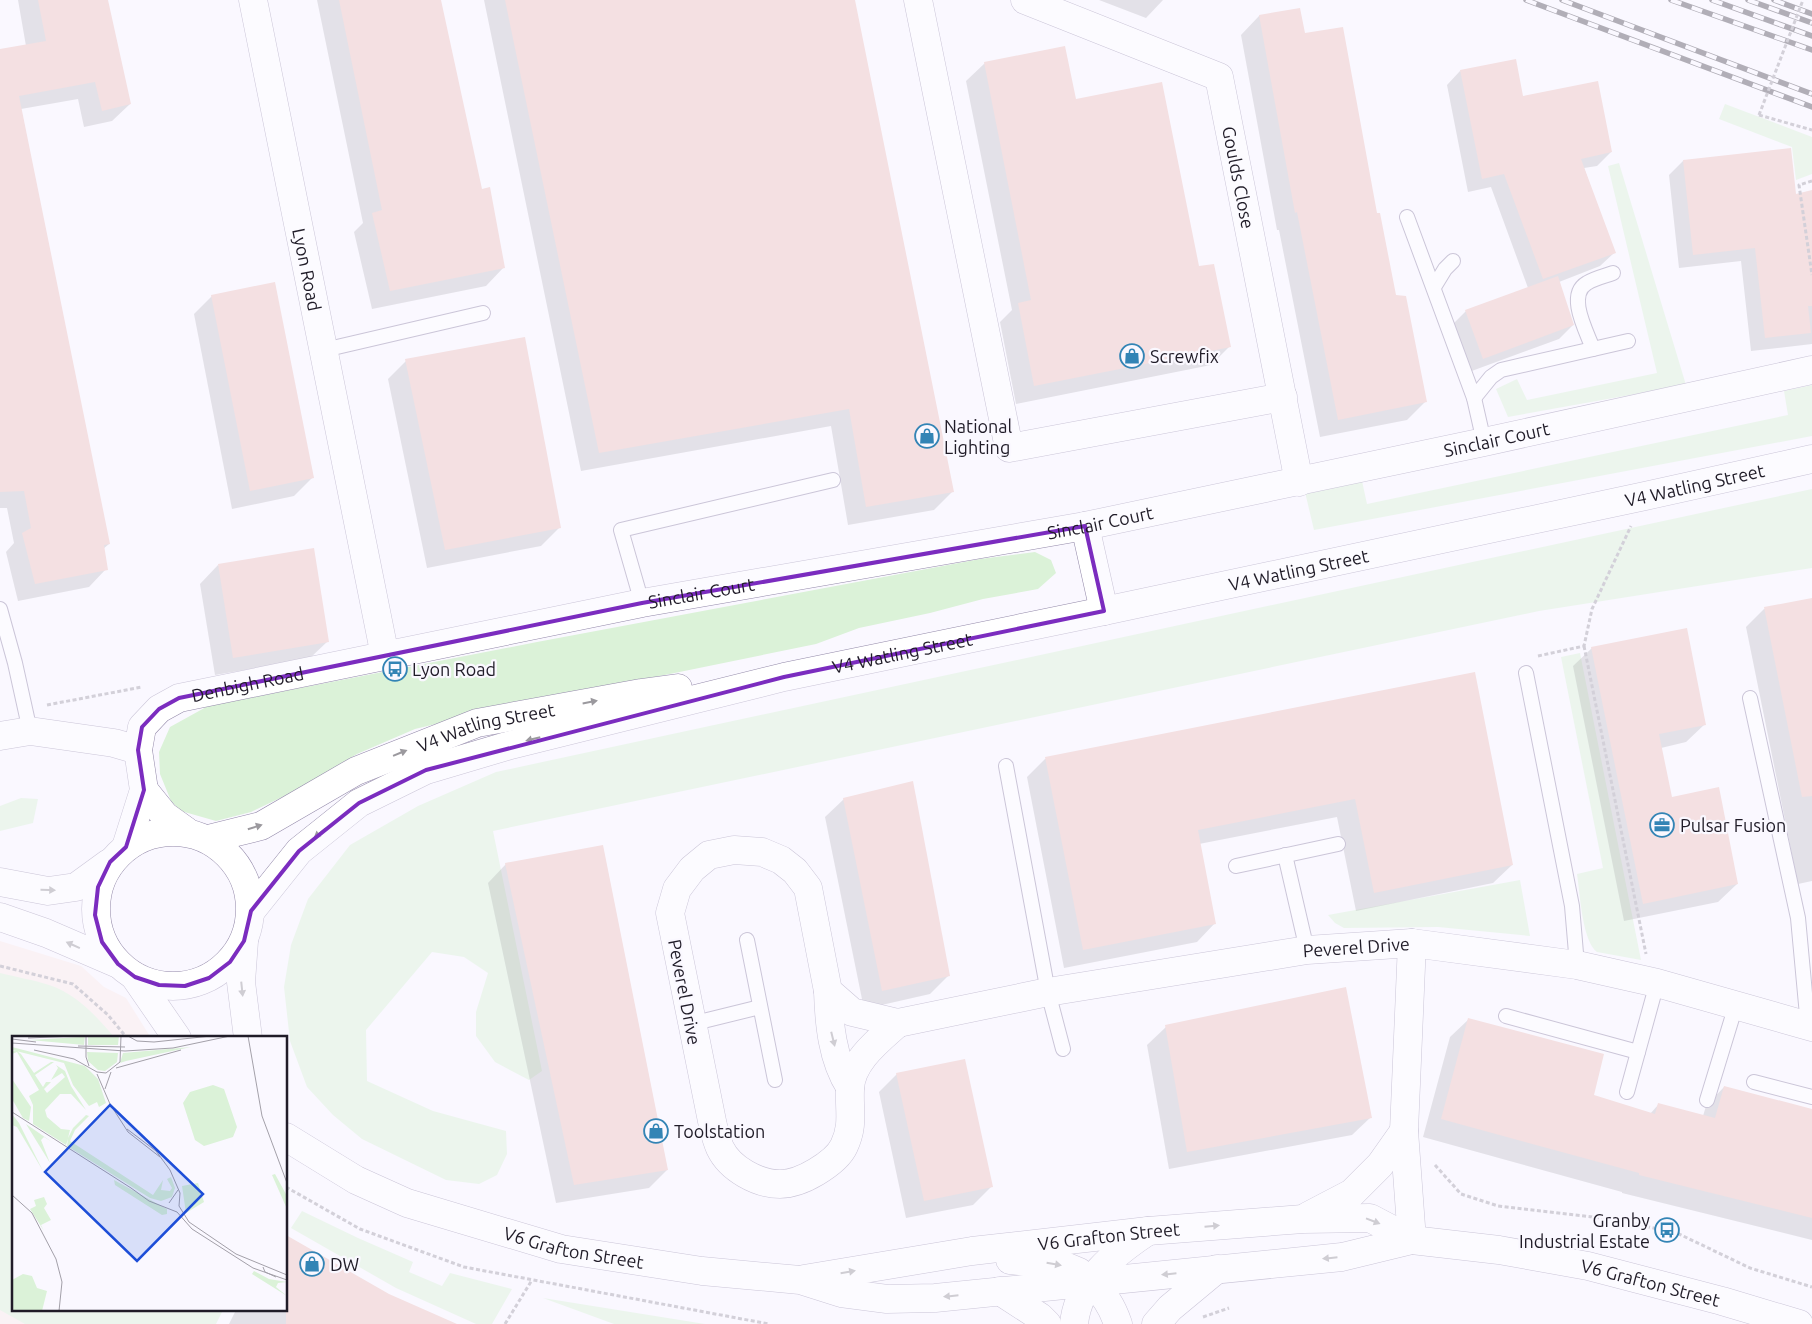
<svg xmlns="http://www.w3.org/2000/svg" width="1812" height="1324" font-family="Ubuntu,sans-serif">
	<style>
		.commercial { fill: #fbebe9 }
		.green { fill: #dbf2d8 }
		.shadow { fill: #0003 }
		.building { fill: #edc3be }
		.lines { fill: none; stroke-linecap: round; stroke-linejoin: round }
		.service-casing { stroke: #9389a9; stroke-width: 16 }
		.minor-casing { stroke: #9389a9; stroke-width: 29 }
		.tertiary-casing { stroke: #9389a9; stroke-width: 29 }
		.path { stroke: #a4a1aa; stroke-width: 3; stroke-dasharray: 4 2.5; stroke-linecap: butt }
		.service { stroke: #fff; stroke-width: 14 }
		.minor { stroke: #fff; stroke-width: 28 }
		.tertiary { stroke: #fff; stroke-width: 28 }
		.rail-casing { stroke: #5a5661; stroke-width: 5.5 }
		.rail { stroke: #faf8ff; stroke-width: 4; stroke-dasharray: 11; stroke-linecap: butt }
		.path-bridge { stroke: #a4a1aa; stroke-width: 3; stroke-dasharray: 4 2.5; stroke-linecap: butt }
		.oneway { fill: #9b999e }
		.marked { fill: none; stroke: #7b2cbf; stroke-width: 4; stroke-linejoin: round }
		.labels { text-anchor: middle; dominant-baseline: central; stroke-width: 4.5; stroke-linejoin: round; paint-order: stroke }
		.street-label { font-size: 18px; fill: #201c28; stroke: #faf8ff }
		.poi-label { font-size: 18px; fill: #201c28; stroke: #faf8ff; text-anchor: start }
		.inset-road { fill: none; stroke: #a3a0a9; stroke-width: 1 }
		.view { fill: #1d4ed8; fill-opacity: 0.15; stroke: #1d4ed8; stroke-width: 2.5 }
		.inset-edge { fill: none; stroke: #201c28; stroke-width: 2.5 }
	</style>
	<rect width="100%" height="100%" fill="#faf8ff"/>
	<polygon class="commercial" points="0,941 81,966 104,987 126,998 151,1038 14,1038 14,1310 143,1324 0,1324"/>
	<g class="green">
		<polygon points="1725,104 1812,137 1812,174 1796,180 1792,147 1719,119"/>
		<polygon points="1619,163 1686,385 1508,417 1496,389 1517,379 1527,400 1657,373 1608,166"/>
		<polygon points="1812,385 1812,436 1314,530 1305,492 1362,481 1367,504 1788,415 1784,391"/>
		<polygon points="1812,489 1812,568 1539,611 493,831 542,1071 529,1080 495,1062 476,1036 476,1012 488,973 464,957 432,952 366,1030 367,1081 433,1111 506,1131 507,1154 497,1175 479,1184 446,1180 362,1139 333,1115 307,1087 290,1041 284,987 291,945 308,899 350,845 418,806 496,772"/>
		<polygon points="1035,552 1051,560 1056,573 1038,589 983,599 930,613 859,628 816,644 498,709 415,729 357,754 295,791 251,812 216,821 181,811 171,801 160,774 159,752 170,727 208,706 537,642 980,559"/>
		<path d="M1580,653L1641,960L1597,952C1582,941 1580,893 1577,874L1603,868L1561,657Z"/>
		<polygon points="21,798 38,799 33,823 0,831 0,806"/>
		<polygon points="1520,880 1530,936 1438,927 1344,928 1335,923 1328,915"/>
		<path d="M0,973C16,977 34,980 49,985C77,994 97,1017 115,1038H14V1310H223L216,1324H25L0,1310Z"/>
		<polygon points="302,1211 358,1238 413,1262 409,1272 442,1286 450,1273 512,1289 492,1324 476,1324 396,1288 291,1228"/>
		<polygon points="543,1298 705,1324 614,1324"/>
	</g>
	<g class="shadow">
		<polygon points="18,0 107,0 130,104 112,121 84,127 78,99 21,109 109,544 103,549 106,569 89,587 18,601 6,552 14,543 7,508 0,508 0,51 26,46"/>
		<polygon points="317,0 440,0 481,191 504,267 486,286 372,309 354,232 363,223"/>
		<polygon points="484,0 853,0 953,491 934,510 848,525 831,426 581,471"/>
		<polygon points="1099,0 1163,0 1146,18"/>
		<polygon points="1299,9 1304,34 1395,297 1425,402 1407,420 1320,437 1279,230 1277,230 1241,35 1259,16"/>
		<polygon points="985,63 1075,101 1198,268 1229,347 1211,365 1016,404 1000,322 1012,310 966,81"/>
		<polygon points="1460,71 1522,98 1611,152 1597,166 1584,168 1614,253 1600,266 1559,282 1573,325 1559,339 1469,372 1452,325 1466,311 1528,288 1491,187 1468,192 1447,85"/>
		<polygon points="1683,161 1795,196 1812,192 1812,344 1751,351 1741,261 1679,268 1669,175"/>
		<polygon points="212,296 312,478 294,496 232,509 194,314"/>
		<polygon points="406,361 559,528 541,546 427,568 388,379"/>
		<polygon points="218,565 328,641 309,659 215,675 200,584"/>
		<polygon points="1812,599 1812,881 1798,884 1746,627 1764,609"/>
		<polygon points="1592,648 1705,724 1686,742 1661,748 1671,798 1737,884 1718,902 1624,921 1573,666"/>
		<polygon points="1474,673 1512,865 1493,883 1356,911 1337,817 1199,844 1215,923 1197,942 1064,968 1027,777 1045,759"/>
		<polygon points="844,799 948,976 930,994 864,1009 825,817"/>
		<polygon points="506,864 667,1170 649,1188 556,1203 488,883"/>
		<polygon points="1469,1019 1592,1096 1650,1114 1658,1105 1703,1116 1706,1106 1724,1087 1812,1110 1812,1240 1622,1193 1622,1192 1423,1137 1450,1037"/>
		<polygon points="1166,1027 1371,1117 1352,1135 1169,1169 1147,1045"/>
		<polygon points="897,1074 991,1187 973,1205 906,1218 879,1092"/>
		<polygon points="389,1295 453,1324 229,1324 236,1310 286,1310"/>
	</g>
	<g class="building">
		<polygon points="38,0 108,0 131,104 102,111 95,82 19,96 110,544 104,545 108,570 35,584 22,533 31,528 24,491 0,492 0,49 46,41"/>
		<polygon points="339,0 441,0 482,189 490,187 505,268 390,291 372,213 382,210"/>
		<polygon points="505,0 855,0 954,492 866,507 849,409 599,453"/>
		<polygon points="1300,8 1305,33 1343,27 1377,213 1380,213 1396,295 1406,296 1427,402 1338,420 1297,212 1295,213 1259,15"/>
		<polygon points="1065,46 1076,99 1162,82 1199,266 1214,264 1231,347 1034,386 1018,303 1031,300 984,62"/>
		<polygon points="1516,59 1523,96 1598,81 1612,152 1581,159 1616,253 1543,279 1504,174 1482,179 1460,70"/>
		<polygon points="1791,148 1796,194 1812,190 1812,306 1808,306 1811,333 1765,338 1755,248 1693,255 1683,160"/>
		<polygon points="1558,276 1574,325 1483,359 1465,310"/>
		<polygon points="275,282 314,478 250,491 211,295"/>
		<polygon points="525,337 561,528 445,550 405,359"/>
		<polygon points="314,548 329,642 233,658 218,564"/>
		<polygon points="1812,598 1812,796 1802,797 1764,607"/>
		<polygon points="1687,628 1706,725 1659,734 1672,797 1719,787 1738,884 1643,904 1591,647"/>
		<polygon points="1475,672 1513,865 1374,893 1355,799 1198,830 1216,924 1083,950 1045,757"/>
		<polygon points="913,781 950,976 882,991 843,798"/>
		<polygon points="603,845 668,1170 574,1185 505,863"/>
		<polygon points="1346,987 1372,1118 1187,1152 1165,1025"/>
		<polygon points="1468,1018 1604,1054 1594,1095 1655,1114 1658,1103 1715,1118 1724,1086 1812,1109 1812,1218 1639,1175 1639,1173 1441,1119"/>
		<polygon points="965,1059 993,1187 924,1201 896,1073"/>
		<polygon points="286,1235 389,1294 457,1324 286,1324"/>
	</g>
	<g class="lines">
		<g class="service-casing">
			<g id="service">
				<polyline points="1407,217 1474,398 1484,442"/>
				<polyline points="1434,287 1445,269 1453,261"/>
				<path d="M1593,349C1587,332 1566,295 1587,283C1595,278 1605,276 1613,273"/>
				<polyline points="324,350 483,313"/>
				<polyline points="1474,398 1491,377 1501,370 1628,341"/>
				<polyline points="642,603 621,530 833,480"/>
				<polyline points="0,609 15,663 30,731"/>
				<polyline points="1526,673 1572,906 1577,965"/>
				<polyline points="1750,698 1798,918 1808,1026"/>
				<polyline points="1006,766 1048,992 1063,1049"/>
				<polyline points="1285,855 1307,950"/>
				<polyline points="1236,866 1338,844"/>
				<polyline points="747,940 775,1080"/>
				<polyline points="1506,1016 1638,1052"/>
				<polyline points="691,1024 760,1007"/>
				<polyline points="1754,1082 1812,1097"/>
				<polyline points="1627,1092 1657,983"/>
				<polyline points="1707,1100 1736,1005"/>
			</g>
		</g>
		<g class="minor-casing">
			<g id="minor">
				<path id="s1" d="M253,0L385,656"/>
				<polyline points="918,0 1009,448 1283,397"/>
				<path id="s2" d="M1025,0L1219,77L1299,482"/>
				<polyline points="1085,526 1104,611"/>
				<polyline points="0,736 30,731 114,743 138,750"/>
				<polyline points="144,790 165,816 186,831"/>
				<path id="s3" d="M126,847L144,790L138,750L142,727L159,709L179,698L642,603L1085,526L1484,442L1812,370"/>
				<path d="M734,850L762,852L781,860L795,871L808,888L828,991L852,1012L898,1023C879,1040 850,1062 850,1090C849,1111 854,1125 844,1146C839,1157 826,1166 816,1172C806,1178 793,1184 780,1184C758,1184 730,1169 720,1148C717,1141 715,1134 713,1126L670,913L677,889L692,869L709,855Z"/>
				<polyline points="1412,943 1404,1131 1412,1240"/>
				<path d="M828,991C829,1023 832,1059 850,1087"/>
				<path id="s4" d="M898,1023L1048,992L1307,950L1412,943L1577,965L1657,983L1812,1027"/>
				<path d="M1090,1281C1104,1294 1112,1306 1118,1324"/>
				<polyline points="1000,1291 1040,1317 1047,1324"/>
				<path d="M1074,1324C1078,1281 1115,1253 1148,1231"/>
				<polyline points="1156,1324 1170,1308 1217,1269"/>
			</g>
		</g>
		<g class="tertiary-casing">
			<g id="tertiary">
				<circle cx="173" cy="909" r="77"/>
				<path id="s5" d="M208,839L261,826L356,771L477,723L641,693L678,688"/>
				<polyline points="0,882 48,891 76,887 109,863"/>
				<path id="s6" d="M251,911L299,851L359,803L426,770L507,746L784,677L1104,611L1645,496L1812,459"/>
				<polyline points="0,917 46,933 118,964"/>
				<polyline points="244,941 241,982 248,1038"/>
				<polyline points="135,977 177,1038"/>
				<path id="s7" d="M286,1137L356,1180L407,1203L561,1249L702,1271L800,1280L841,1293L887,1299L935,1298L1342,1257L1412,1240L1499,1250L1588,1266L1722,1301L1799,1324"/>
				<polyline points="1308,1216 1352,1193 1380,1165 1404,1131"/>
				<polyline points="1010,1260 1029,1262 1055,1262 1079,1272 1090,1281"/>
				<path id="s8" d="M804,1279L972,1251L1148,1231L1303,1219L1370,1218L1412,1240"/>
			</g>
		</g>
		<g class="path">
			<polyline points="1759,115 1812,130"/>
			<polyline points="1812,181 1799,185 1812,275"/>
			<polyline points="1584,646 1646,954"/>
			<polyline points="1538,656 1584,646 1592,609 1631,526"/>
			<polyline points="47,705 142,687"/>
			<polyline points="0,966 73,984 108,1015 127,1038"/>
			<polyline points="1435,1165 1461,1194 1498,1206 1619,1220 1679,1234 1750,1268 1812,1287"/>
			<polyline points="286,1187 360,1229 464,1267 769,1324"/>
			<polyline points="1203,1317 1229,1308"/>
			<polyline points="505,1324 532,1280"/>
		</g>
		<use href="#service" class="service"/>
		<use href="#minor" class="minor"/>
		<use href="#tertiary" class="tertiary"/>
		<g class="rail-casing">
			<g id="rail">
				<polyline points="1526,0 1812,107"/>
				<polyline points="1562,0 1812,94"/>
				<polyline points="1671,0 1812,50"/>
				<polyline points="1712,0 1812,36"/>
				<polyline points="1748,0 1812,23"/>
				<polyline points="1774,0 1812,14"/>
			</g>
		</g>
		<use href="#rail" class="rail"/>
		<polyline class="path-bridge" points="1759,115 1803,0"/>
	</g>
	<defs><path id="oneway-solid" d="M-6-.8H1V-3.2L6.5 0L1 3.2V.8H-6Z" transform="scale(1.25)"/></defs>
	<g class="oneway">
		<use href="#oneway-solid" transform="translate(590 702) rotate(-11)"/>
		<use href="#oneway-solid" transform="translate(533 739) rotate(166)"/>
		<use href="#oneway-solid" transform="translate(400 753) rotate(-22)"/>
		<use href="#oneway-solid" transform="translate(255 827) rotate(-17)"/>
		<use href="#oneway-solid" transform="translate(320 833) rotate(142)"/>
		<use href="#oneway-solid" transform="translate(48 890) rotate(1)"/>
		<use href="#oneway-solid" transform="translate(73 945) rotate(-156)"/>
		<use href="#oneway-solid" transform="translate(242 989) rotate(84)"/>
		<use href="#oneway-solid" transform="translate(833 1039) rotate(76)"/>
		<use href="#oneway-solid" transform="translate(1373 1221) rotate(21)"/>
		<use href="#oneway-solid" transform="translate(1212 1226) rotate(-5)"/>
		<use href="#oneway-solid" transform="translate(1330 1258) rotate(174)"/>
		<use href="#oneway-solid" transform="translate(1054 1264) rotate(10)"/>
		<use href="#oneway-solid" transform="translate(848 1272) rotate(-10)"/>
		<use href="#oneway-solid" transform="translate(1169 1274) rotate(174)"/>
		<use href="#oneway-solid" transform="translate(951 1296) rotate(174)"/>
	</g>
	<path d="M0 0H1812V1324H0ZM1085,526L1104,611L784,677L426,770L359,803L299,851L251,911L244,941L230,962L209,978L185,986L159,985L135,977L118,964L102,942L95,915L98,887L110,862L126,847L144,790L138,750L142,727L159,709L179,698L642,603Z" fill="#faf8ff" fill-opacity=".55" fill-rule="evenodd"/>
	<path class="marked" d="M1085,526L1104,611L784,677L426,770L359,803L299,851L251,911L244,941L230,962L209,978L185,986L159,985L135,977L118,964L102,942L95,915L98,887L110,862L126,847L144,790L138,750L142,727L159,709L179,698L642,603Z"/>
	<defs>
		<g id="shop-ring" transform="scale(1.25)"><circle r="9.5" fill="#faf8ff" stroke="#3384b5" stroke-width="1.5"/><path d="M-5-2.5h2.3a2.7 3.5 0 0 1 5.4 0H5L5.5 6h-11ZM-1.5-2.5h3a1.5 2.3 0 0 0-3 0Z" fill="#3384b5"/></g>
		<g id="bus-ring" transform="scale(1.25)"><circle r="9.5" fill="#faf8ff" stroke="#3384b5" stroke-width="1.5"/><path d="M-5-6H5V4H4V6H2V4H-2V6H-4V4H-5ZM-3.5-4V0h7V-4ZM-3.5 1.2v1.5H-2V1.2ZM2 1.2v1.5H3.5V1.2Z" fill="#3384b5"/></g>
		<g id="office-ring" transform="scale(1.25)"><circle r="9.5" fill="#faf8ff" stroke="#3384b5" stroke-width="1.5"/><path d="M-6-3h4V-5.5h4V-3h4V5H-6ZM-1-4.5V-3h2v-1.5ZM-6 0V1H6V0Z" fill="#3384b5"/></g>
	</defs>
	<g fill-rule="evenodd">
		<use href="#shop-ring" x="1132" y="356"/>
		<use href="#shop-ring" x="927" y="436"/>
		<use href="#bus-ring" x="395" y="669"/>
		<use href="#office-ring" x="1662" y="825"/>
		<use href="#shop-ring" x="656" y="1131"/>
		<use href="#bus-ring" x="1667" y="1230"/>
		<use href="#shop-ring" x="312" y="1264"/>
	</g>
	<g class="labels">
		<g class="street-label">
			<text stroke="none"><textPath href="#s2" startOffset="311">Goulds Close</textPath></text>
			<text stroke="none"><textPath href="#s1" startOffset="275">Lyon Road</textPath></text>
			<text stroke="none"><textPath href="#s3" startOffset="1514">Sinclair Court</textPath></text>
			<text stroke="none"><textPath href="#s6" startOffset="1529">V4 Watling Street</textPath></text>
			<text stroke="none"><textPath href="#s3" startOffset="1109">Sinclair Court</textPath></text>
			<text stroke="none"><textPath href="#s6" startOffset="1124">V4 Watling Street</textPath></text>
			<text stroke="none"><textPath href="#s3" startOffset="704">Sinclair Court</textPath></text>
			<text stroke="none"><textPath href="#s6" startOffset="719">V4 Watling Street</textPath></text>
			<text stroke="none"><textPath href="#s3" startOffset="241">Denbigh Road</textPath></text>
			<text stroke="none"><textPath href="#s5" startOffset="302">V4 Watling Street</textPath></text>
			<text stroke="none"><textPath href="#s4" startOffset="465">Peverel Drive</textPath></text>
			<text transform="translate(685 992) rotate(79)">Peverel Drive</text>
			<text stroke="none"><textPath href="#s8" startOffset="308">V6 Grafton Street</textPath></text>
			<text stroke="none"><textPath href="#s7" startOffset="311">V6 Grafton Street</textPath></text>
			<text stroke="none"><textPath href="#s7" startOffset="1401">V6 Grafton Street</textPath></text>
		</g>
		<g class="poi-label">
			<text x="1150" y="356">Screwfix</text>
			<text x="944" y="426">National<tspan x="944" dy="21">Lighting</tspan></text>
			<text x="412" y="669">Lyon Road</text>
			<text x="1680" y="825">Pulsar Fusion</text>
			<text x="674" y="1131">Toolstation</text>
			<text x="1650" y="1220" text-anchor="end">Granby<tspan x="1650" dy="21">Industrial Estate</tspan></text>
			<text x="330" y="1264">DW</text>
		</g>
	</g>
	<g transform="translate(12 1036)">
		<rect width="275" height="275" fill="#faf8ff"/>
		<path d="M73,0L72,9L18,4L68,1ZM76,0H107L106,9H76ZM0,11L73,30L86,43L94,67L87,71L85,66L77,70L61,49L52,27L0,14ZM179,11L114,25L108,27L111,17ZM0,15H5L9,18L22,37L39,26H42L23,39L31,51L34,46H39L32,53L35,57L53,41L50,37L39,44L46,32L44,29L53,35L59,50L74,74L59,58H48L33,74L35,81L49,93L58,94L56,102L61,92L74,79L77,80L63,94L58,105L141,159L151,144L149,154L158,155L160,152L155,143L159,141L163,152L160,161L149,165L138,162L55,110L56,103L54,109L21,88V69L17,60L27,54L5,16L0,18ZM75,16L106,17L105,26L93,35L86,34L76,25ZM0,43L19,71L17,85L11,82L0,63ZM201,49L212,53L225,91L221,101L192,110L183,104L171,67L178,56ZM0,78L7,87L31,135L5,91L0,89ZM14,88L40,106L32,101L29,104L38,127ZM263,138L275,160V173L260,139ZM102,144L155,173V178L150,179L103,149ZM186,147L192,166L174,177L170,150ZM32,161L35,168L32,172L39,184L29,189L32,195L18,173L24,170L22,164ZM242,235L257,243L275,246L266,247L264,251L275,260L240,238ZM11,238L20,240L25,252L35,255L30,275H0V244Z" fill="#dbf2d8"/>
		<path class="inset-road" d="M74,0V21L77,30M116,0L125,5L142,6L199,0M236,0L250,80L275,147M16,2L63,0M0,3L24,6M0,7L113,15L161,12L218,0M66,10L113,11M22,14L62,23L85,36L94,37L108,26L109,0M104,32L169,14M85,38L98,68L116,96L148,121M93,53L99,36M0,76L119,152M115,93L144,115L158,134L168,157L167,170M119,152L137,165L165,176L180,193L241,232L275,244M0,159L20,177L44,223L50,246L47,275M157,167L166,154M167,170L177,186L224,218L275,239M251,231L253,236L264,241"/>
		<path class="view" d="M98,69L191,158L125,225L33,136Z"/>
		<rect width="275" height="275" class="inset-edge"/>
	</g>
</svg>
